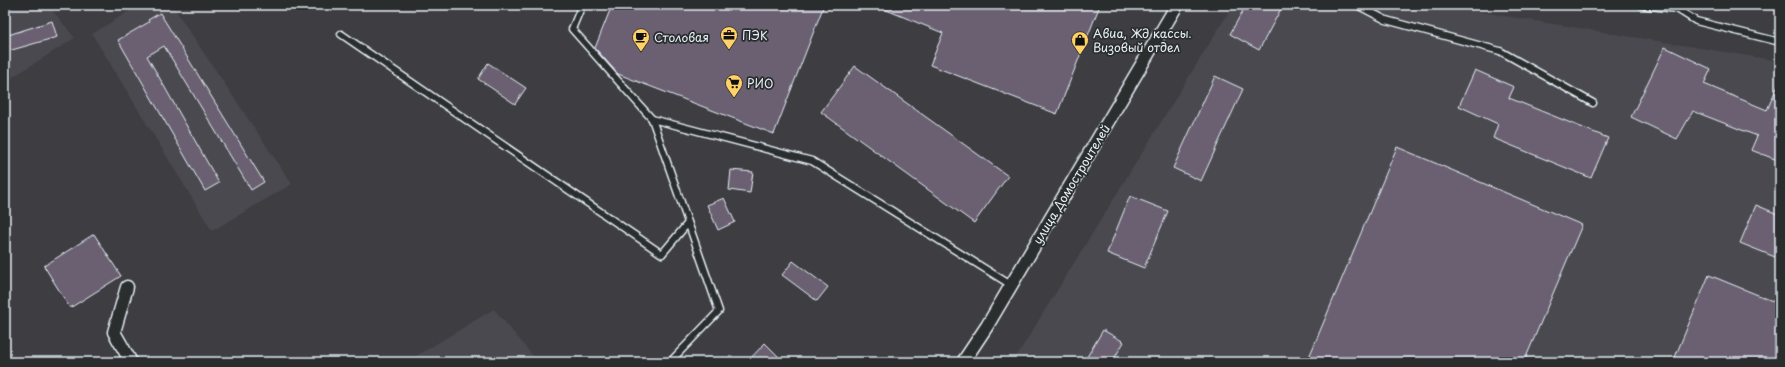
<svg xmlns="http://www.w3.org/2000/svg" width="1785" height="367" font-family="'Playpen Sans',sans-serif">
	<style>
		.built { fill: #4a4850 }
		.building { fill: #6a6171; stroke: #e8f1f8 }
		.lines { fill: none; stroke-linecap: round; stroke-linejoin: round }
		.service-casing { stroke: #e8f1f8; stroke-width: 9 }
		.minor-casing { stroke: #e8f1f8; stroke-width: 15 }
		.service { stroke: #2a2d2e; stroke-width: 6 }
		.minor { stroke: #2a2d2e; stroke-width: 12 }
		.labels { text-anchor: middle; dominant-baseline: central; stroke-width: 3.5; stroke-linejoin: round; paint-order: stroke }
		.poi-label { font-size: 12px; fill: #e8f1f8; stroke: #2a2d2e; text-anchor: start }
		.street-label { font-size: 12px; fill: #e8f1f8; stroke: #2a2d2e }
	</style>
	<rect width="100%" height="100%" fill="#3d3d42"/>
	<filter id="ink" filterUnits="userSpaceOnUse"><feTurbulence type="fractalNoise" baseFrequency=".025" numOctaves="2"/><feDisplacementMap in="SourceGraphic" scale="8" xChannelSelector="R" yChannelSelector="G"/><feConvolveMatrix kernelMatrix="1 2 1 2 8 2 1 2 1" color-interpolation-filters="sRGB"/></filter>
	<g filter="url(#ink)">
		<g class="built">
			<polygon points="5,5 48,5 75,38 5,82"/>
			<polygon points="139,5 172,5 292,184 212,231 92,34"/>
			<polygon points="1233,5 1438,5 1780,61 1780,362 1013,362"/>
			<polygon points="494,309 538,362 406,362"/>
		</g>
		<g class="building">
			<polygon points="612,5 824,5 774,134 618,74 595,48"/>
			<polygon points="874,5 1100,5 1057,114 930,65 943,33"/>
			<polygon points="1246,5 1283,5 1259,50 1230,34"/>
			<polygon points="160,13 264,182 251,190 164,46 147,56 219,183 205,191 118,40 149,22 148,20"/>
			<polygon points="52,21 57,37 5,52 5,36"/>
			<polygon points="1665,47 1711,69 1704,84 1767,110 1780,80 1780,161 1751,150 1757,136 1693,111 1677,139 1631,117"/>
			<polygon points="488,63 526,88 515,104 478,79"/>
			<polygon points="855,66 1008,176 974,223 821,112"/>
			<polygon points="1475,70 1514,87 1509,98 1608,138 1591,178 1493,138 1498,124 1459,106"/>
			<polygon points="1215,76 1243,89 1201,181 1173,168"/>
			<polygon points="1397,147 1582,225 1524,362 1307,362"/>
			<polygon points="731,170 753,172 750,193 729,190"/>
			<polygon points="1130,196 1168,211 1144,268 1107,253"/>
			<polygon points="724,198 735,222 718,230 707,205"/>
			<polygon points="1756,205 1780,215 1780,259 1740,243"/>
			<polygon points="94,234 121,276 70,308 44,266"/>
			<polygon points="793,261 828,287 817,301 782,275"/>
			<polygon points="1709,275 1780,304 1780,362 1673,362"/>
			<polygon points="1103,330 1124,342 1112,362 1084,362"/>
			<polygon points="765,343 784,362 747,362"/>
		</g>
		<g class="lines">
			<g class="service-casing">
				<g id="service">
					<polyline points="582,5 572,29 652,119"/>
					<polyline points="1357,5 1386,20 1500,51 1593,103"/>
					<polyline points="1641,5 1677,9"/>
					<polyline points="1676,5 1677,9 1696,21 1780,42"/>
					<polyline points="341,34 662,254 688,223"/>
					<polyline points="670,362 719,311 652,119 812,161 1011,285"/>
				</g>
			</g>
			<g class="minor-casing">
				<g id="minor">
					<polyline points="127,287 114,332 131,362"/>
					<polyline points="963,362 987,326 1177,5"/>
				</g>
			</g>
			<use href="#service" class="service"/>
			<use href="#minor" class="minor"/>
		</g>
	</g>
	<defs>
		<g id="office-pin" transform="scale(0.9)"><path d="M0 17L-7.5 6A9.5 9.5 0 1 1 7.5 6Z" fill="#ffd166" stroke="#2a2d2e"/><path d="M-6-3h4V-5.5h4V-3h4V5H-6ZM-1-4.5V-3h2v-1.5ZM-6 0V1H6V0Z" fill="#111"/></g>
		<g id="cafe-pin" transform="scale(0.9)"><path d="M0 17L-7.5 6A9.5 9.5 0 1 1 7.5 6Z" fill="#ffd166" stroke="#2a2d2e"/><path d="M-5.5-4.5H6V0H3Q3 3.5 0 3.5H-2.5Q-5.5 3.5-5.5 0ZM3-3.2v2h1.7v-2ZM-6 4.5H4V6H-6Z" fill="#111"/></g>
		<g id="shop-pin" transform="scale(0.9)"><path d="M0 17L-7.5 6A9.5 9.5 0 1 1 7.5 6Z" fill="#ffd166" stroke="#2a2d2e"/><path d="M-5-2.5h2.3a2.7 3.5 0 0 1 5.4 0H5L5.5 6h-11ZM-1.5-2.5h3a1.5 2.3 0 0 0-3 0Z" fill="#111"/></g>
		<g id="supermarket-pin" transform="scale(0.9)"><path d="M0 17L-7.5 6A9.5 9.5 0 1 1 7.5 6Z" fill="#ffd166" stroke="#2a2d2e"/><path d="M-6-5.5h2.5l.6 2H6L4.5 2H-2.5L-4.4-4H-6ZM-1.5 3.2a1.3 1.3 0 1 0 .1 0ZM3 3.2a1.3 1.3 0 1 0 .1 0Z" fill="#111"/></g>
	</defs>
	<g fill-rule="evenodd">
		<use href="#office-pin" x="729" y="35"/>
		<use href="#cafe-pin" x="641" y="37"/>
		<use href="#shop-pin" x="1080" y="40"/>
		<use href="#supermarket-pin" x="734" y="83"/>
	</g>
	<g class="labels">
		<g class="poi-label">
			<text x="1093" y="33">Авиа, Жд кассы.<tspan x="1093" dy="14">Визовый отдел</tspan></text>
			<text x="742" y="35">ПЭК</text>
			<text x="654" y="37">Столовая</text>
			<text x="747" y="83">РИО</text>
		</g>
		<g class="street-label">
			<text transform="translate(1071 184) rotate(-59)">улица Домостроителей</text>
		</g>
	</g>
	<rect width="1785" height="367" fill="none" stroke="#2a2d2e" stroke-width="20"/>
	<rect x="10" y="10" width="1765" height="347" fill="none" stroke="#e8f1f8" stroke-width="1.5" filter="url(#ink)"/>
</svg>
